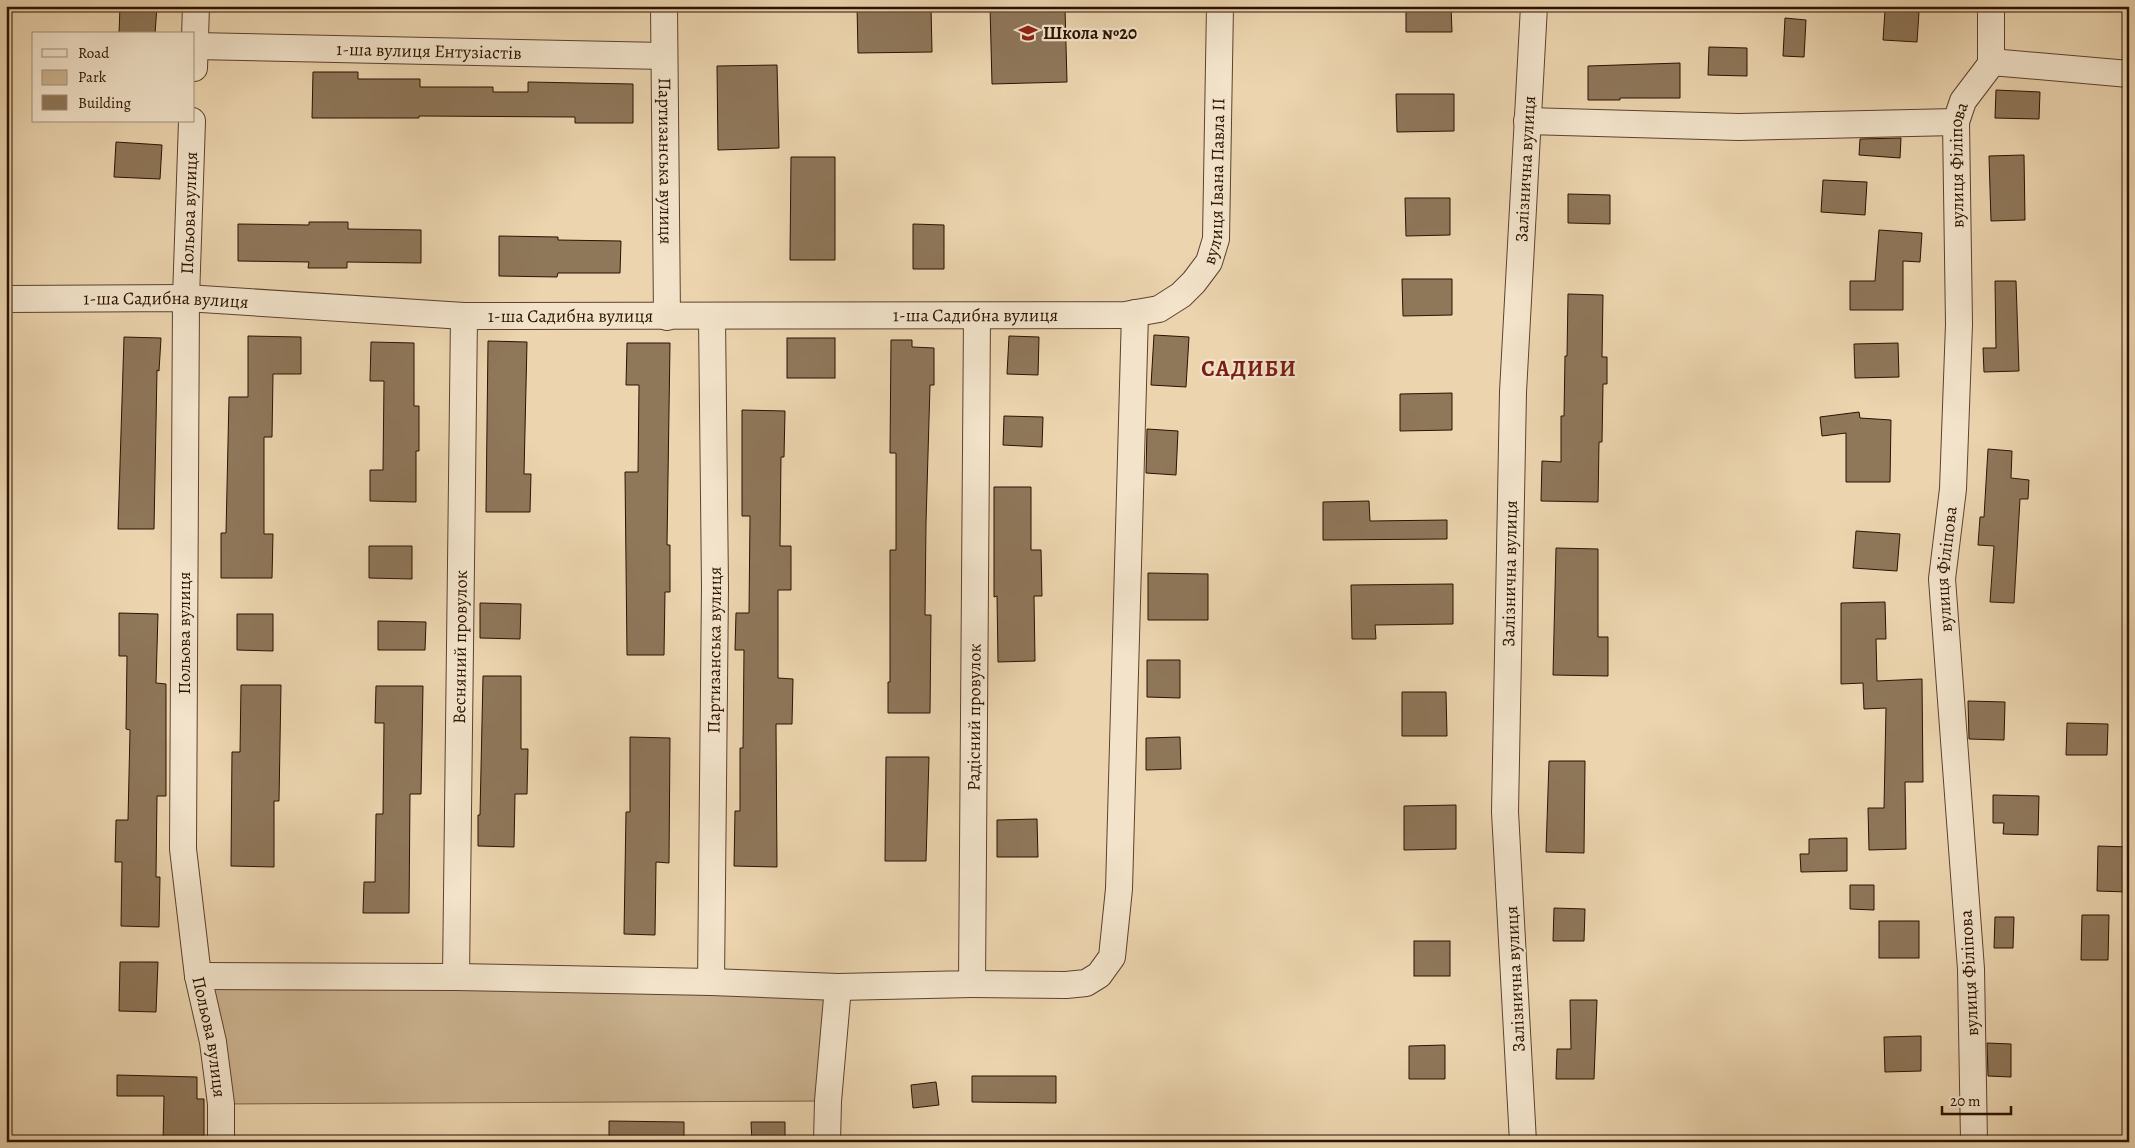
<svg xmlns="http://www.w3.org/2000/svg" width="2135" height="1148" font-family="Alegreya,serif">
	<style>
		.green { fill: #cbb390; stroke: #7c6248 }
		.building { fill: #8f775a; stroke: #2c1200 }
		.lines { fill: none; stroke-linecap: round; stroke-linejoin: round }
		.street-casing { stroke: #5c422c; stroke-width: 28 }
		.street { stroke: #f2e3ca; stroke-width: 26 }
		.labels { text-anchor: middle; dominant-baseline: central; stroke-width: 4.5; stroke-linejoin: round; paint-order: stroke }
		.poi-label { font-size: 18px; font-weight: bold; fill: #2c1200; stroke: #f2e3ca; text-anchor: start }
		.street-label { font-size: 18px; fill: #2c1200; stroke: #f2e3ca }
		.district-label { font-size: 22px; font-weight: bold; letter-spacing: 1px; fill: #7a1f14; stroke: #f2e3ca }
	</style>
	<rect width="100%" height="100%" fill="#ebd4ae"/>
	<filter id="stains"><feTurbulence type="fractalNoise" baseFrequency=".004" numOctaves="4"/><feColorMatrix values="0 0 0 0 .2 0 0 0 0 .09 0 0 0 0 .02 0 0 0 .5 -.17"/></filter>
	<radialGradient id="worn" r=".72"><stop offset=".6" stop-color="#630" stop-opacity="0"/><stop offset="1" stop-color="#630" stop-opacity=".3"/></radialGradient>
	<polygon class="green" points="198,976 838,987 828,1101 221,1104"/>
	<g class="building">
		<polygon points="120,6 157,6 155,34 119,34"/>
		<polygon points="857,6 931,6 932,52 858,53"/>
		<polygon points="990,6 1065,8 1067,82 992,84"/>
		<polygon points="1406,6 1451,6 1452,32 1406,32"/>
		<polygon points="1885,10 1919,12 1917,42 1883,40"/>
		<polygon points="1785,18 1806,20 1804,57 1783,56"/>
		<polygon points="1709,47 1747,48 1747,76 1708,75"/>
		<polygon points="1680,63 1680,98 1620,98 1620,100 1588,100 1588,66"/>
		<polygon points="777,65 779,148 718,150 717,66"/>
		<polygon points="313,72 358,72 358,79 420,79 420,87 493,87 493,92 528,92 528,82 633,84 633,123 575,123 575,117 419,116 419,118 312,118"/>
		<polygon points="1996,90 2040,92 2039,119 1995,118"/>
		<polygon points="1396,94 1454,94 1454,131 1397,132"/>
		<polygon points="1901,138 1900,158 1859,155 1860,139"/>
		<polygon points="116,142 162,145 160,179 114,177"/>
		<polygon points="2024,155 2025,220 1991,221 1989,156"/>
		<polygon points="791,157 835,157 835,260 790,260"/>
		<polygon points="1823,180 1867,182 1865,215 1821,212"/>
		<polygon points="1568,194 1610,195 1610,224 1568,223"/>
		<polygon points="1405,198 1450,198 1450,235 1406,236"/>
		<polygon points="309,222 348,222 348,229 421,230 421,263 347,262 347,268 308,268 309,262 238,261 238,224 309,225"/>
		<polygon points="913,224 944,225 944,269 913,269"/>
		<polygon points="1879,230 1922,233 1920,262 1903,261 1903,310 1850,310 1850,281 1875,281"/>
		<polygon points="499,236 558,237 558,240 621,241 620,273 558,273 557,277 499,276"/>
		<polygon points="1402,279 1452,279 1452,315 1403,316"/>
		<polygon points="1995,281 2016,281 2019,371 1984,372 1983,348 1996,348"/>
		<polygon points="1568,294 1603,295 1602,357 1607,357 1607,384 1603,384 1602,442 1599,442 1598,502 1541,501 1542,461 1561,462 1561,416 1564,416 1565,356 1567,356"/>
		<polygon points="1154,335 1189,337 1186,387 1151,385"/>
		<polygon points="248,336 301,337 301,374 273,374 272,437 264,437 264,534 273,534 272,578 221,578 221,533 226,533 229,397 248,397"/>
		<polygon points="1009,336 1039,337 1038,375 1007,374"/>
		<polygon points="124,337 161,338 159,371 157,370 154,529 118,529"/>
		<rect x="787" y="338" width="48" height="40"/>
		<polygon points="891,340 912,340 912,347 934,348 934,385 930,385 926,523 925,615 931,615 930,713 888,713 888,682 890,682 890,550 896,550 896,453 890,453"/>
		<polygon points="488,341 527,342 524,474 531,474 530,512 486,512"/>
		<polygon points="371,342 414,343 414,406 419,406 419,451 416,451 416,502 370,501 370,470 383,470 384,381 370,381"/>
		<polygon points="627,343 670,343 667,545 670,545 670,592 665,592 664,655 627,655 625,472 638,472 639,385 626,385"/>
		<polygon points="1898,343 1899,377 1855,378 1854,344"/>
		<polygon points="1452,393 1452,430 1400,431 1400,394"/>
		<polygon points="742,410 785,411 784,457 781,457 780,546 791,546 791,590 778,590 778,678 793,679 792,724 776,724 777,867 734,866 735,811 740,811 740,748 743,748 744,650 735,650 736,613 749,613 750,516 742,516"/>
		<polygon points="1859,412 1860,418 1891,420 1890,482 1846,482 1846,433 1822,436 1820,417"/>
		<polygon points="1004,416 1043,417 1042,447 1003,445"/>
		<polygon points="1147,429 1178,431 1176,475 1146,473"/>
		<polygon points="1988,449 2012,451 2011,478 2029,480 2028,499 2020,499 2014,603 1990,602 1994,546 1978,545 1980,517 1984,517"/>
		<polygon points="994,487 1031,487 1031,550 1041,550 1042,596 1034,596 1035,661 998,662 997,596 994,597"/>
		<polygon points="1369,501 1370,521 1447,520 1447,539 1323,540 1323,502"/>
		<polygon points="1856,531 1900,534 1897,571 1853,568"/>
		<polygon points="369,546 412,546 412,579 369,578"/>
		<polygon points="1556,548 1598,549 1598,637 1608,637 1608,676 1553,675"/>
		<polygon points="1148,573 1208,574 1208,620 1148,620"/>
		<polygon points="1453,584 1453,624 1375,625 1376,639 1352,639 1351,585"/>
		<polygon points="1885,602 1886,639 1876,639 1877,681 1922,679 1923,782 1905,782 1906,849 1869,850 1868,808 1884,808 1886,708 1864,709 1863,683 1841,684 1841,603"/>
		<polygon points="480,603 521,604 520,639 480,638"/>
		<polygon points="119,613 158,614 156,683 166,684 166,796 157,796 156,877 160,877 159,927 121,926 122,862 115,862 116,820 128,820 130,730 126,729 127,656 119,656"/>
		<polygon points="237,614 273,614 273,651 237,650"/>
		<polygon points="378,621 426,622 425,650 378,650"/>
		<polygon points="1147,660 1180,660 1180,698 1147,697"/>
		<polygon points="483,676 521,676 521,749 528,749 527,794 515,794 514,847 478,846 478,815 480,815"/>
		<polygon points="241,685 281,685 279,801 274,801 274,867 231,866 232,752 240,752"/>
		<polygon points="376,686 423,686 421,794 410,794 409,913 363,913 364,882 375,882 376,814 383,814 384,723 375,723"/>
		<polygon points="1402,692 1446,692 1447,736 1402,736"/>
		<polygon points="1968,701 2005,702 2004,740 1969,739"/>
		<polygon points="2067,723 2108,724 2107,755 2066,755"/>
		<polygon points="630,737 670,738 669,863 656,862 655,935 624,934 626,812 630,812"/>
		<polygon points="1180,737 1181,769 1146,770 1146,738"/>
		<polygon points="886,757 929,757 926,861 885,861"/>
		<polygon points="1549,761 1585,761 1584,853 1546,852"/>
		<polygon points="1993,795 2039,796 2038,835 2003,834 2004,823 1993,823"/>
		<polygon points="1456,805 1456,849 1404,850 1404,806"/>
		<polygon points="1037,819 1038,857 997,857 997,820"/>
		<polygon points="1847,838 1847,871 1801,872 1800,854 1809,854 1809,839"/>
		<polygon points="2098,846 2129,847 2128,892 2097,891"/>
		<polygon points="1850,885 1874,885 1874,910 1850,909"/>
		<polygon points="1554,908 1585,909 1584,941 1553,941"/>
		<polygon points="2082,915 2109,915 2108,960 2081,960"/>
		<polygon points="1995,917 2014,917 2013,948 1994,948"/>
		<rect x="1879" y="921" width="40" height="37"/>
		<rect x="1414" y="941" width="36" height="35"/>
		<polygon points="120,962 158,962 156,1012 119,1011"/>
		<polygon points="1570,1000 1597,1000 1594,1079 1556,1079 1557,1049 1571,1049"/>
		<polygon points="1921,1036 1921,1071 1885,1072 1884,1037"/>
		<polygon points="1987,1043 2011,1044 2011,1077 1988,1076"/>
		<polygon points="1445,1045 1445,1079 1409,1079 1409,1046"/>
		<polygon points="117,1075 197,1077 197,1099 204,1099 204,1142 163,1142 164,1096 117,1096"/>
		<polygon points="972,1076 1056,1076 1056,1103 972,1102"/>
		<polygon points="936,1082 939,1105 913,1108 911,1085"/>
		<polygon points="609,1121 684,1122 684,1142 609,1142"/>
		<polygon points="751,1122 785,1122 785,1142 752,1142"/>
	</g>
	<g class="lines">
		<g class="street-casing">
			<g id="street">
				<path id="s1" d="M664,6L667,317"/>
				<path id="s2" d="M194,46L664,56"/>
				<polyline points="1991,62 2129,74"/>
				<polyline points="194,68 196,6"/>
				<path id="s3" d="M192,121L186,298L183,849L198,976L213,1042L221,1104V1142"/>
				<polyline points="1527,121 1739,127 1956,122"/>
				<path id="s4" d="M6,299L186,298L464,316L1125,315L1159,309L1181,295L1194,282L1209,262L1216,239L1220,6"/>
				<path id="s5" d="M198,976L456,977L711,982L838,987L972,984L977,316"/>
				<path id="s6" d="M456,977L464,316"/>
				<path id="s7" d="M711,982L715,587L712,317"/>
				<polyline points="972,984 1066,985 1086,983 1099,975 1112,957 1119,889 1135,313"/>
				<polyline points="827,1142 828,1101 838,987"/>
				<path id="s8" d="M1523,1142L1505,812L1513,392L1534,6"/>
				<path id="s9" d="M1974,1142L1971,969L1942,579L1953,489L1959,324L1956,122L1963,101L1991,64V6"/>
			</g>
		</g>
		<use href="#street" class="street"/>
	</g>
	<defs>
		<g id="school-bare" transform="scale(1.5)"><path d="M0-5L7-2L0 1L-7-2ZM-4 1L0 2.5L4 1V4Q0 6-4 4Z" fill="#8f2418" stroke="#f2e3ca" stroke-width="2.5" paint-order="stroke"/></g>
	</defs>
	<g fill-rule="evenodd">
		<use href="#school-bare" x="1028" y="33"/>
	</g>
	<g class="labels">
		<g class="poi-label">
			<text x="1043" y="33">Школа №20</text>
		</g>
		<g class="street-label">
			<text stroke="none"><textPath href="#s2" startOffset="235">1-ша вулиця Ентузіастів</textPath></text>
			<text stroke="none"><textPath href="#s1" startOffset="155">Партизанська вулиця</textPath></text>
			<text stroke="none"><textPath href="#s9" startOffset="979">вулиця Філіпова</textPath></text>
			<text stroke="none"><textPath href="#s8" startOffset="974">Залізнична вулиця</textPath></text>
			<text stroke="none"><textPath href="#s4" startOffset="1305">вулиця Івана Павла II</textPath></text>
			<text transform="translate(189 213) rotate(-88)">Польова вулиця</text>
			<text stroke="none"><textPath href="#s4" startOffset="160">1-ша Садибна вулиця</textPath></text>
			<text stroke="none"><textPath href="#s4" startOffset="565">1-ша Садибна вулиця</textPath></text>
			<text stroke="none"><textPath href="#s4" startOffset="970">1-ша Садибна вулиця</textPath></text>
			<text stroke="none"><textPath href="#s9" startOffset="574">вулиця Філіпова</textPath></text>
			<text stroke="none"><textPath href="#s8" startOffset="569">Залізнична вулиця</textPath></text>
			<text transform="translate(184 633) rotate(-90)">Польова вулиця</text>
			<text stroke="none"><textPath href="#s6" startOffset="330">Весняний провулок</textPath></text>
			<text stroke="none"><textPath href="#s7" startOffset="332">Партизанська вулиця</textPath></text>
			<text stroke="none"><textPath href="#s5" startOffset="1041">Радісний провулок</textPath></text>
			<text transform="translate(1969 973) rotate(-93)">вулиця Філіпова</text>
			<text transform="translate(1515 979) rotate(-93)">Залізнична вулиця</text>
			<text stroke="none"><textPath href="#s3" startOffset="918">Польова вулиця</textPath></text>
		</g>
		<g class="district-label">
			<text x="1249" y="369">САДИБИ</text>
		</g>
	</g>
	<rect width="2135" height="1148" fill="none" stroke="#ebd4ae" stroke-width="25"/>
	<rect x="8" y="8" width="2120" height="1133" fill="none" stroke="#2c1200" stroke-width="2.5"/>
	<rect x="12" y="12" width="2110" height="1123" fill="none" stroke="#2c1200"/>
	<rect x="32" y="32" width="162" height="90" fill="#f2e3ca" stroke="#a38f79"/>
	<rect x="42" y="49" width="25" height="8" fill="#f2e3ca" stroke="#a38f79"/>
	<text x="78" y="58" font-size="15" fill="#2c1200">Road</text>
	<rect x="42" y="70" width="25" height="15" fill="#cbb390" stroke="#a38f79"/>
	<text x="78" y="82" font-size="15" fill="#2c1200">Park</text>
	<rect x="42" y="95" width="25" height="15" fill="#8f775a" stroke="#a38f79"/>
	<text x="78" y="108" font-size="15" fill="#2c1200">Building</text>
	<path d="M1942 1106v8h69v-8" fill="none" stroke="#2c1200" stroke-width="2.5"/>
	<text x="1950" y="1106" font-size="15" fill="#2c1200" stroke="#f2e3ca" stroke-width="4" paint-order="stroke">20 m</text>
	<rect width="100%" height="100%" filter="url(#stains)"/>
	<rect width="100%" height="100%" fill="url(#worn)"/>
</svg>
